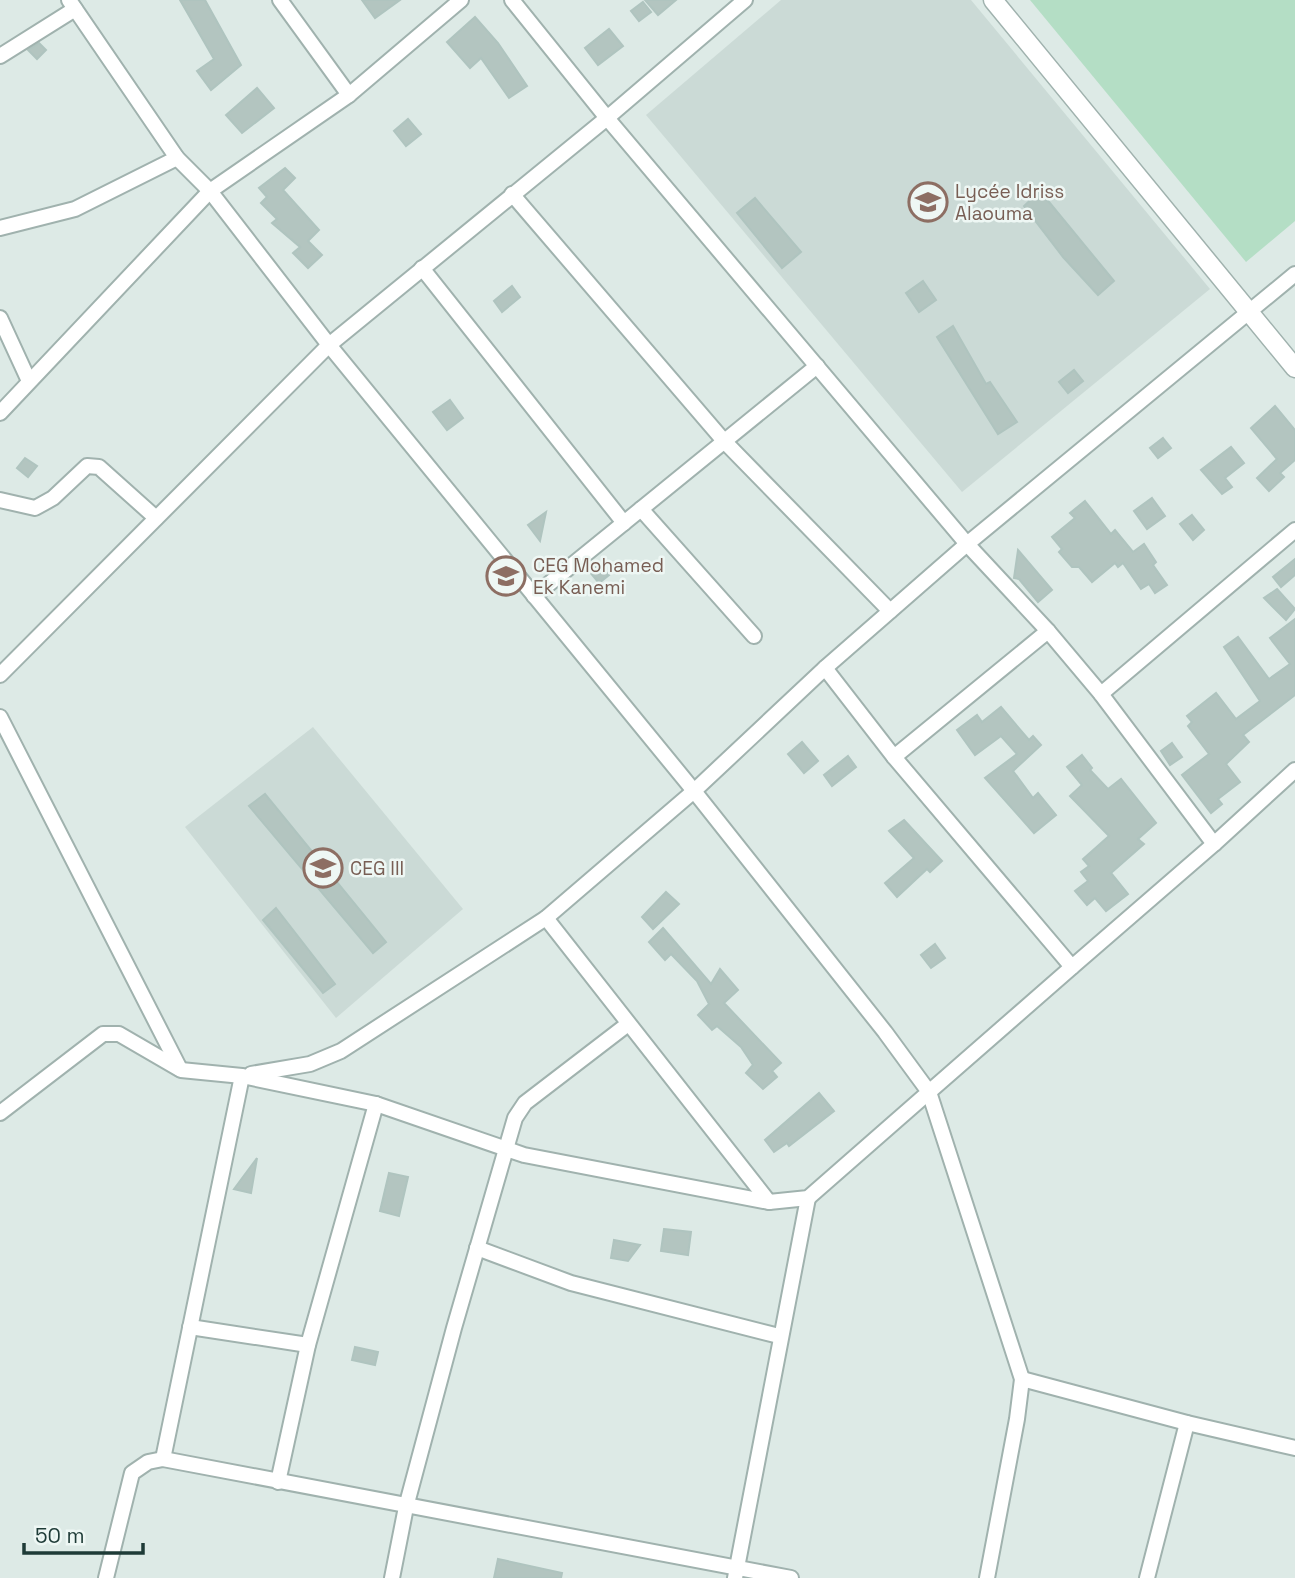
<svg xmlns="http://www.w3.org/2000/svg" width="1295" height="1578" font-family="'Space Grotesk',sans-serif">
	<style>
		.built { fill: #cbdad6 }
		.garden { fill: #b4dec5 }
		.building { fill: #b3c5c0; stroke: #afc4bf; stroke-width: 2 }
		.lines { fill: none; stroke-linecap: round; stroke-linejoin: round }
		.minor-casing { stroke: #a0b2ae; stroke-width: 18 }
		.tertiary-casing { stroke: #a0b2ae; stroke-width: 21 }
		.minor { stroke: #fff; stroke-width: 14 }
		.tertiary { stroke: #fff; stroke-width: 18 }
		.labels { text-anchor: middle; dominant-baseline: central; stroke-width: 5; stroke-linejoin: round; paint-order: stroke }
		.education-label { font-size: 19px; fill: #785e54; stroke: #eef7f4; text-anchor: start }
	</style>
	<rect width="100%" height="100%" fill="#ddeae6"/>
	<g class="built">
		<polygon points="781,0 971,0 1210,289 962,492 646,115"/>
		<polygon points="313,727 463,909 336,1018 185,827"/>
	</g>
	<polygon class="garden" points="1030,0 1295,0 1295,221 1246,262"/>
	<g class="building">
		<polygon points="180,0 205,0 241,65 211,90 197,71 214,59"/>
		<polygon points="362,0 400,0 375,18"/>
		<polygon points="645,0 676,0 658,15"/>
		<polygon points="643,2 651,12 639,21 631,11"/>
		<polygon points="475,17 498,43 527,86 509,98 481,58 470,68 447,42"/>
		<polygon points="609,29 623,46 598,65 585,48"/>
		<polygon points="39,43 46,50 37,59 28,50"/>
		<polygon points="257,88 274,108 242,133 226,115"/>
		<polygon points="408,119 421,134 406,146 394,131"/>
		<polygon points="285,168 295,178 283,190 319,230 308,241 322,255 308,268 293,253 300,247 272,223 277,219 261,203 267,197 259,188"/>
		<polygon points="1040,191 1114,281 1098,295 1063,257 1024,206"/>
		<polygon points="755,198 801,252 782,268 737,213"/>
		<polygon points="923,281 936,300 919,312 906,293"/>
		<polygon points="512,286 520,297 502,312 494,301"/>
		<polygon points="953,326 986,384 990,382 1017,422 998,434 937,337"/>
		<polygon points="1074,370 1083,381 1068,393 1059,382"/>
		<polygon points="450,400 463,418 447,430 433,412"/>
		<polygon points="1275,406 1295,430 1295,460 1280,473 1284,477 1269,491 1257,478 1277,459 1251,428"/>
		<polygon points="1163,438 1171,448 1158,458 1150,448"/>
		<polygon points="1231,447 1244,463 1225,478 1232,487 1222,494 1201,470"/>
		<polygon points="25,458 37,466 28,477 17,468"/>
		<polygon points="1152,498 1165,516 1147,529 1134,511"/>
		<polygon points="1085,501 1111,534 1115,530 1133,552 1144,544 1156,562 1153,565 1167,585 1155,593 1149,584 1141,589 1123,563 1118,567 1115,563 1092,582 1079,567 1072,567 1059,552 1062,549 1052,537 1075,518 1070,513"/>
		<polygon points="546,512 540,541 528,525"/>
		<polygon points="1192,515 1204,530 1193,540 1180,524"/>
		<polygon points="1018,550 1052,590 1038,602 1019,579 1014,578"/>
		<polygon points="1295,559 1295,575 1281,587 1273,577"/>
		<polygon points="598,562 609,575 599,583 588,570"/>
		<polygon points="1277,589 1295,609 1286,620 1264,598"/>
		<polygon points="1295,619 1295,695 1243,735 1249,742 1226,764 1240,782 1218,799 1222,804 1211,813 1182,775 1209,754 1188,726 1192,722 1187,716 1216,693 1236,719 1260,701 1224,647 1238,637 1269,679 1290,664 1270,638"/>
		<polygon points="1001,707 1029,740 1033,736 1041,745 1013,771 1033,798 1038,793 1056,815 1034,833 985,778 1017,754 1001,736 975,755 957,730 977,715 982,722"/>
		<polygon points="802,742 818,761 804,773 788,754"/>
		<polygon points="1172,743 1182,757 1170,765 1161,751"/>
		<polygon points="1082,755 1092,768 1090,770 1108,789 1121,779 1156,823 1138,839 1144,844 1111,873 1128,894 1106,911 1095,898 1087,905 1075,891 1088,881 1081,872 1089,866 1083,859 1109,836 1070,796 1082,785 1067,767"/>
		<polygon points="848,756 856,767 832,786 824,775"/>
		<polygon points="265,794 386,942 373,953 249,806"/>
		<polygon points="904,820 942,861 930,872 927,869 897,897 885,883 914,858 889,831"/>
		<polygon points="666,892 679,904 653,929 642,917"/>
		<polygon points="276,908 335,984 323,993 263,920"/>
		<polygon points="663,928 711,984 720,969 738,990 724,1003 781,1063 772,1071 777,1077 763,1089 746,1073 753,1065 741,1047 717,1026 712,1030 698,1015 709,1004 697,981 671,954 665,960 649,942"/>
		<polygon points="935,944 945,958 931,968 921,955"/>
		<polygon points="819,1093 834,1111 789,1146 787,1143 774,1152 765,1140"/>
		<polygon points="257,1158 251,1193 234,1189"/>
		<polygon points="389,1173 408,1177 399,1216 380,1211"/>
		<polygon points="664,1229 691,1232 688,1255 661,1251"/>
		<polygon points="614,1240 640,1245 628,1261 611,1258"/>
		<polygon points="355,1347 378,1352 375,1365 352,1360"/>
		<polygon points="498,1559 562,1573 561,1578 494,1578"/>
	</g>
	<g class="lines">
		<g class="minor-casing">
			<g id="minor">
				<polyline points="280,0 349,95"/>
				<polyline points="512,0 607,118 967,544 1048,631 1101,694 1214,844"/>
				<polyline points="0,56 75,9"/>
				<polyline points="512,194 724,441 890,611"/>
				<polyline points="0,228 75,209 177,158"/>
				<polyline points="422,268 624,523"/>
				<polyline points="0,318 29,381"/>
				<polyline points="0,413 210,191 349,95 461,0"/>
				<polyline points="0,500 35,508 53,498 87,466 99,467 156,518"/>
				<polyline points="641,509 754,636"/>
				<polyline points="534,596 817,366"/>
				<polyline points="825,668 894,757 1072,967 1214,844 1295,770"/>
				<polyline points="0,675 329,345 607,118 745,0"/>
				<polyline points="1101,694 1295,530"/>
				<polyline points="0,717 180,1069"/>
				<polyline points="894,757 1048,631"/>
				<polyline points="546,918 769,1202"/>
				<polyline points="251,1074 310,1064 341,1051 546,918 694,791 825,668 967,544 1295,274"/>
				<polyline points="0,1113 103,1034 119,1034 181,1070 242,1076 376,1104 524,1155 769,1202 808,1198 929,1092 885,1032 694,791 329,345 210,191 177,158 69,0"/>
				<polyline points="477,1248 571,1283 779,1336"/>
				<polyline points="190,1327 308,1345"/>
				<polyline points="1022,1379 1187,1423 1295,1448"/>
				<polyline points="163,1459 242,1076"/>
				<polyline points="278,1482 308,1345 376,1104"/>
				<polyline points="106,1578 132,1473 148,1462 163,1459 791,1578"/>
				<polyline points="392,1578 406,1507 454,1328 515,1118 525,1103 628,1024"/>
				<polyline points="735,1578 808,1198"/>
				<polyline points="987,1578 1017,1419 1022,1379 929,1092 1072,967"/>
				<polyline points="1147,1578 1187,1423"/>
			</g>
		</g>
		<g class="tertiary-casing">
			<polyline id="tertiary" points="993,0 1295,368"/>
		</g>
		<use href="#minor" class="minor"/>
		<use href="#tertiary" class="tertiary"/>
	</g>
	<defs>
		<g id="school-ring" transform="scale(2.0125)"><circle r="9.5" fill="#eef7f4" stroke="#8d6e63" stroke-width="1.5"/><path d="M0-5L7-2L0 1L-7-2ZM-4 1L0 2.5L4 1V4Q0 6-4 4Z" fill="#8d6e63"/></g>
	</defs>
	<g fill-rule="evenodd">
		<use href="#school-ring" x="928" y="202"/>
		<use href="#school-ring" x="506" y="576"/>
		<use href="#school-ring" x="323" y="868"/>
	</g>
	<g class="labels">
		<g class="education-label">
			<text x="955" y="191">Lycée Idriss<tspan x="955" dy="22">Alaouma</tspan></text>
			<text x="533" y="565">CEG Mohamed<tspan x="533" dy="22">Ek Kanemi</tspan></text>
			<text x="350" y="868">CEG III</text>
		</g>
	</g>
	<path d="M24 1543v10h119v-10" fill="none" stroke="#1e3b37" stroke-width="3.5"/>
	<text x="35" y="1543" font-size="21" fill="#1e3b37" stroke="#eef7f4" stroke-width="5" paint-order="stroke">50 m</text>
</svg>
